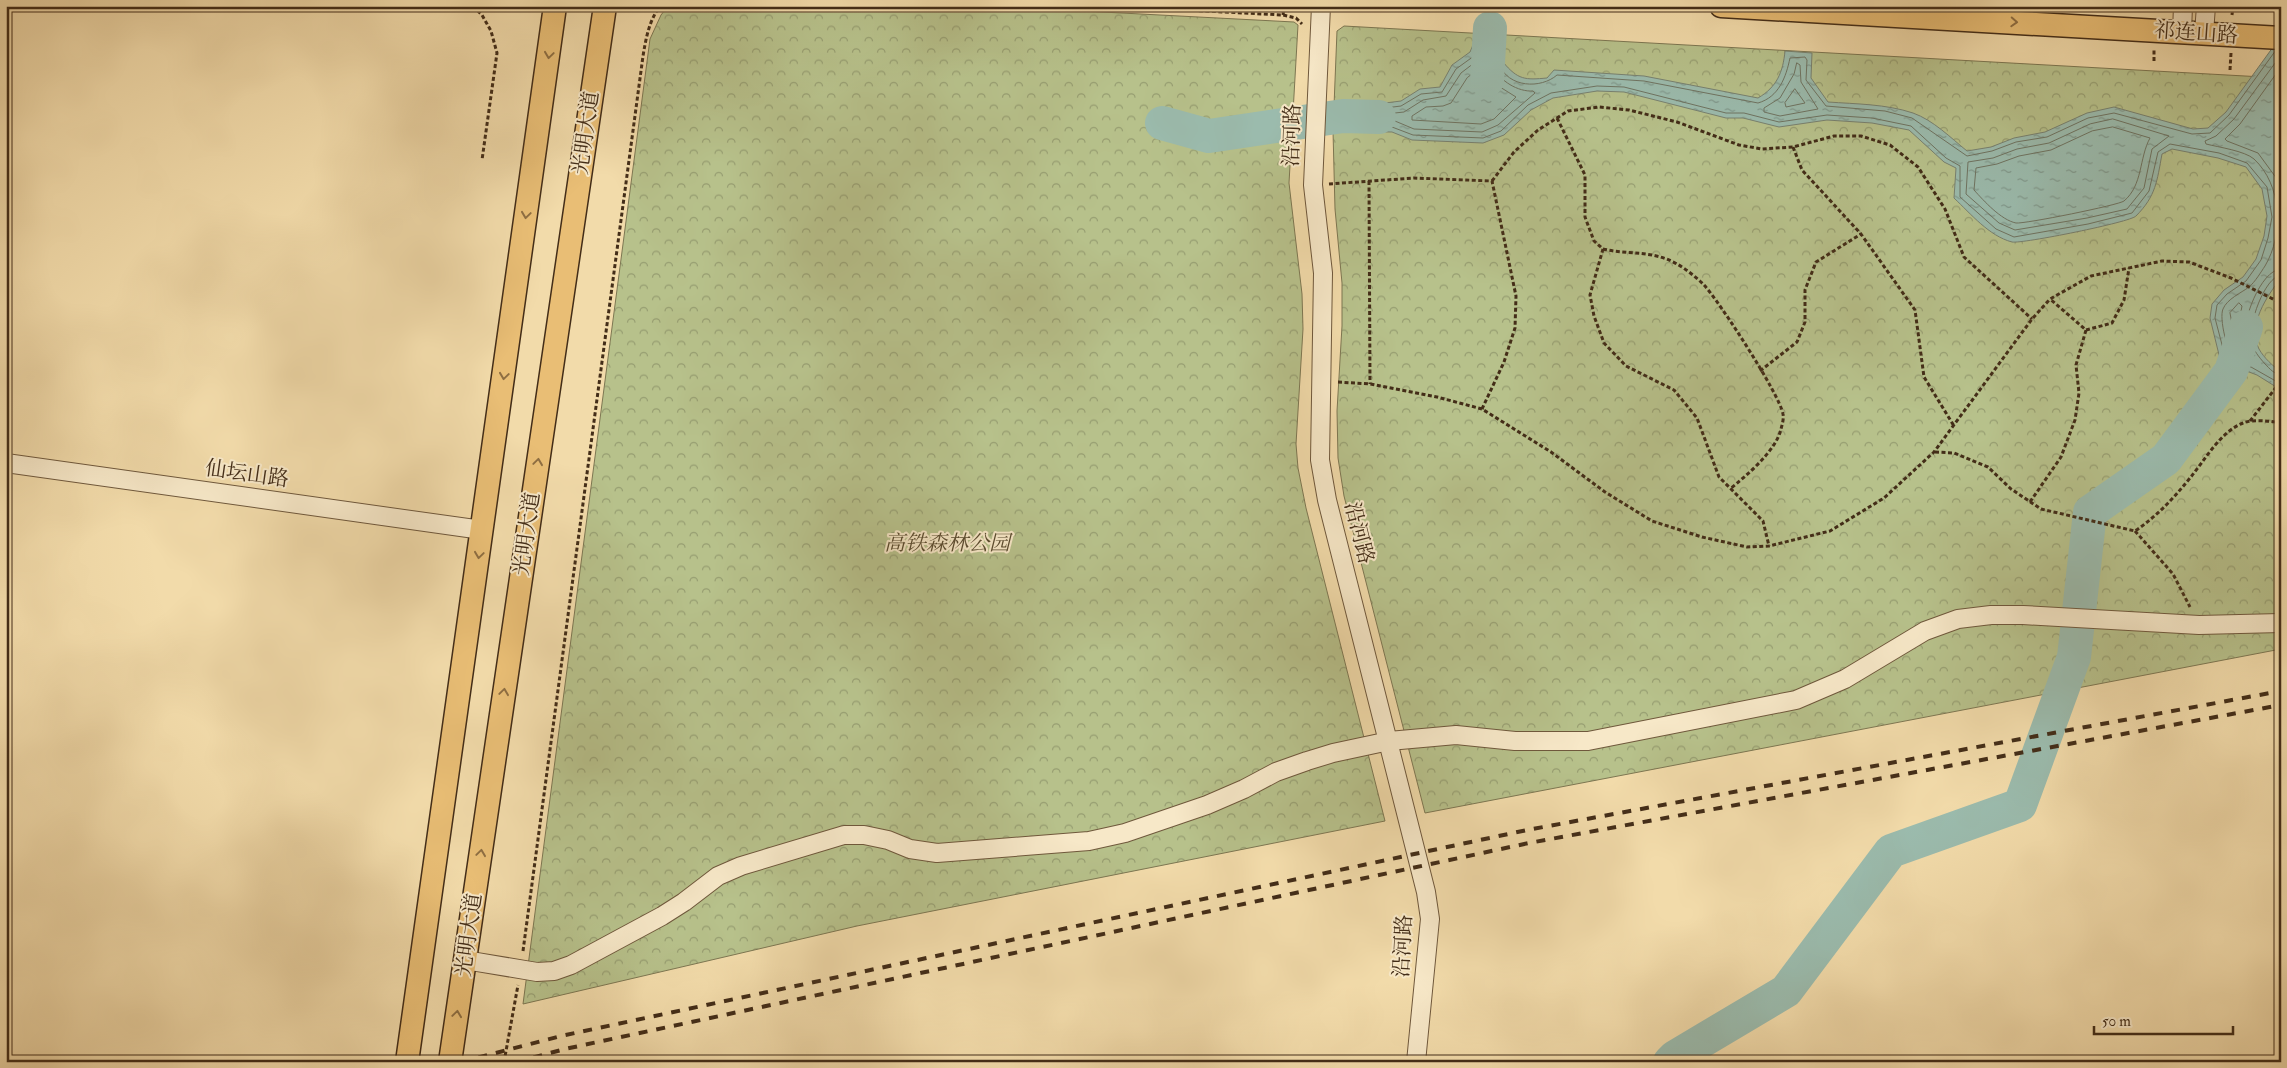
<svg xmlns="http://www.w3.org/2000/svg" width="2287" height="1068" font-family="'IM FELL Double Pica','Noto Serif SC',serif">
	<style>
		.forest { fill: url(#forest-crowns); stroke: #7d7752 }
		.water { fill: url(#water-ripples); stroke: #788271 }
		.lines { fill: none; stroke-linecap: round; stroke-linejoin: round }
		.shore { stroke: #6f7462; stroke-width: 1 }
		.river { stroke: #9bbbad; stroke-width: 34 }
		.minor-casing { stroke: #6f583c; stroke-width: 20 }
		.major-casing { stroke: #432d18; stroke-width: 25 }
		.path { stroke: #432d18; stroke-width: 3; stroke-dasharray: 4 2.5; stroke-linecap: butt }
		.minor { stroke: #f7e8c8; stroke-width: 18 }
		.major { stroke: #e9be75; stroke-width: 22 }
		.rail { stroke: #432d18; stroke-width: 4; stroke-dasharray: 9 9; stroke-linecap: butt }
		.oneway { stroke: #8e6e42 }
		.labels { text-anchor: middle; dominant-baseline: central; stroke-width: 4; stroke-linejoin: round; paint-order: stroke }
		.street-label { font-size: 21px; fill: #432d18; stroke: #f7e8c8 }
		.park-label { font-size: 21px; font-style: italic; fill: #5a4b2f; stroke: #f7e8c8 }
	</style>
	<defs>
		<pattern id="forest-crowns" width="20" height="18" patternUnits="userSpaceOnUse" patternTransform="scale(1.25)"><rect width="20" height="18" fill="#b7c18b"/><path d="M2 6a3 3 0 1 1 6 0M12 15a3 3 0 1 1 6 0" fill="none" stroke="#969d71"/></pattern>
		<pattern id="water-ripples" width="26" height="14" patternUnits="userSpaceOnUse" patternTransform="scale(1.25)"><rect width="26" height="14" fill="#9bbbad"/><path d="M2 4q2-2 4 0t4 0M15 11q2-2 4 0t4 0" fill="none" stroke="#80988c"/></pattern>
	</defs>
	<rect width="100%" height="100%" fill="#f2dbaa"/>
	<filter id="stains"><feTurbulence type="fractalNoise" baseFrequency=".004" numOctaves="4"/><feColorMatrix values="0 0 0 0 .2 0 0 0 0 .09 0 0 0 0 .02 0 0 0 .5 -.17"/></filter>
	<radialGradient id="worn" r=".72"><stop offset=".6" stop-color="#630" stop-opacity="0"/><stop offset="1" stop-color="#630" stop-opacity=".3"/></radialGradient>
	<g class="forest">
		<polygon points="668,6 987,6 1294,22 1298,25 1289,183 1302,294 1303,329 1296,444 1298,468 1306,508 1385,821 857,926 523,1004 650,39 661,15"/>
		<polygon points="1344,26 2281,78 2281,649 1425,813 1344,496 1338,458 1337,411 1342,326 1342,283 1335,209 1333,131 1337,31"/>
	</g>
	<path class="water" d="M1478,33L1504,35L1503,62C1518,80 1525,80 1547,78L1554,70L1644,76L1758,98C1777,87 1783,72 1785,51L1812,53L1811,78L1828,102C1856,104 1886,104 1913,113C1933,120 1951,138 1967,151L1991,147L2014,138L2045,132L2087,113L2114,107L2193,129L2208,128L2226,112L2281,36V278C2267,296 2247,325 2259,349C2264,358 2273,366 2281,372V390L2257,375L2249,372L2231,371L2221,363L2210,318L2212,304L2224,290L2243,277L2256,259L2264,236L2267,216L2262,189L2246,167L2218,158L2172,149L2162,154C2157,181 2156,196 2136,216C2131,222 2022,244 2012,242C1989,236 1971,214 1954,198L1956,168L1944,162L1909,130L1872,123L1827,120L1779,127L1743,118H1726L1624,92L1597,91L1553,98L1531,110L1504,135L1483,143L1412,140L1392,132L1333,131L1334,101L1369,105L1401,101L1420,89L1440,87L1452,65L1470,52Z"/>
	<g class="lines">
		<g class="shore">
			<path d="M1486,45L1492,47C1493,53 1491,61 1493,67C1500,81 1518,92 1533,91L1535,93L1498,125L1482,132L1414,129L1395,121L1375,119L1376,115L1404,112L1423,100L1446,96L1461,73L1478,60Z"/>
			<path d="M2276,50L2229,115L2210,133L2192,134L2114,113L2088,118L2047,137L2016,142L1992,151L1967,156L1912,118L1885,111L1826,106L1806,80L1807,60L1805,57L1790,58C1786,77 1779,97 1758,103L1644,81L1557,75C1541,89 1508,88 1499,64C1496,58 1499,48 1498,40L1483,39L1474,56L1456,69L1442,92L1421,94L1401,106L1369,110L1341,107L1338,123L1341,126L1392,127L1413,135L1483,138L1501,131L1528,105L1551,93L1597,86L1624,87L1726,113H1744L1779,122L1827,115L1872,118L1911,126L1946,158L1960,166V197L1996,229L2014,237L2088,224L2132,213L2149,191L2158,152L2170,144L2219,153L2247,163L2267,187L2272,217L2268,238L2261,260L2246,281L2227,294L2217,305L2215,318L2226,360L2233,366L2251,367L2281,384"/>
			<path d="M2281,55L2234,119L2216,136L2205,141L2206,144C2218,147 2245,151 2254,159C2282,185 2284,234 2265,266C2261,272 2255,282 2249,287C2241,293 2227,299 2223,309C2219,318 2227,353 2235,359H2250C2249,353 2245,347 2244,341C2242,322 2260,270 2281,269"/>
			<polygon points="1797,63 1800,65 1801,82 1818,109 1780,116 1764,112 1764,108 1780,98 1794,74"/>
			<polygon points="1483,66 1500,87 1516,97 1494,119 1481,124 1412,120 1412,116 1426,107 1443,106 1451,103 1467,78"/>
			<polyline points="2281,67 2240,124 2225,139 2227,141 2258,153 2277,179 2281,188"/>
			<polygon points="1795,89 1805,103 1786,107 1785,103"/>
			<polygon points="2113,119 2169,136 2152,149 2144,188 2127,209 2087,218 2015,230 1999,223 1966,194 1968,162 1993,158 2017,149 2049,143 2090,124"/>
			<path d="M2113,127L2150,138C2139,158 2143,185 2124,201C2119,205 2025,224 2016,223C2001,220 1984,201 1974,190L1976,168L1997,164L2019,156L2051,150L2092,131Z"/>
			<path d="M2281,275C2264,277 2248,326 2251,341C2253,350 2259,357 2265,364C2270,369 2274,374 2281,375"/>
			<polygon points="2239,303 2242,306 2237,333 2234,335 2230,313"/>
		</g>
		<g class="river">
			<polyline points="1487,80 1490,28"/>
			<polyline points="1162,123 1209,136 1343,116 1379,117"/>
			<polyline points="1670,1062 1675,1057 1786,991 1891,851 2020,805 2074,657 2090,512 2166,459 2231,371 2246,327"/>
		</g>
		<g class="minor-casing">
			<g id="minor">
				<polyline points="1321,6 1313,185 1323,273 1320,460 1327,500 1426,892 1430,919 1416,1062"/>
				<polyline points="2182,32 2183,6"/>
				<polyline points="2204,33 2206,6"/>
				<polyline points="6,463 482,530"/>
				<polyline points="465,960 537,972 554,971 571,965 662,916 684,902 718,876 741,866 844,835 864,835 888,840 910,849 937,853 1089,841 1125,833 1207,805 1244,789 1276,772 1307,761 1333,753 1389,741 1456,735 1515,741 1588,741 1796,700 1845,679 1925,631 1958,619 1991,615 2023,615 2199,625 2281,623"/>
			</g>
		</g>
		<g class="major-casing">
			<g id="major">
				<polyline points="1721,6 2281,38"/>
				<polyline points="407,1062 555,6"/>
				<polyline points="450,1062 605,6"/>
			</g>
		</g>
		<g class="path">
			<polyline points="473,6 482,15 491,31 497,53 482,160"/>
			<polyline points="1108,6 1283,15 1296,18 1302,24"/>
			<polyline points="1283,15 1284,6"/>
			<polyline points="2232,15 2233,6"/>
			<polyline points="2154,61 2154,49"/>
			<polyline points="2230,70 2231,53"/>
			<polyline points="1557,118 1585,175 1585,217 1594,241 1603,249 1590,295 1594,316 1604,343 1626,366 1674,390 1697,418 1719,477 1763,521 1769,546"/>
			<polyline points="1793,147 1802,170 1861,234 1915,310 1924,377 1954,426"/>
			<polyline points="1369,181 1370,384"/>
			<polyline points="1492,181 1514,152 1538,130 1568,111 1599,107 1629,110 1677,122 1739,145 1762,149 1793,147 1834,136 1861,136 1890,145 1918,167 1945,209 1964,257 2032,319"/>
			<polyline points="1329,184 1414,178 1492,181 1516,296 1515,328 1504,362 1482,409"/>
			<path d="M1603,249C1629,255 1653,250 1677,264C1686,269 1697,278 1704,285C1719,301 1780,395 1783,414C1784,419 1782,425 1781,429C1776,451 1747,475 1730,489"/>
			<polyline points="2086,330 2112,323 2124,300 2129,268"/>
			<polyline points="2281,348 2279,355 2281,358"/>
			<polyline points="1760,371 1797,342 1805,322 1805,290 1816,262 1861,234"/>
			<polyline points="1338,382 1370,384 1437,397 1482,409 1551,452 1605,492 1652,521 1702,537 1747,547 1769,546 1830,531 1884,498 1934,452 2032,319 2050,299 2091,276 2162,261 2189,262 2231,278 2281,303"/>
			<polyline points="2250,421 2281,381"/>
			<path d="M1935,452L1954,453L1988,467L2011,489L2041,509L2135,531C2157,516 2173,499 2190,478C2205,460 2220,432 2243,423C2253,419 2270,421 2281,423"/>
			<polyline points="2030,502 2061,457 2075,420 2079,393 2076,365 2086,330 2050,299"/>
			<polyline points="2135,531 2173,574 2190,607"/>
			<path d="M523,951L643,56C646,38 649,21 660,6"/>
			<polyline points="504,1062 518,985"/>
		</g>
		<use href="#minor" class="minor"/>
		<use href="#major" class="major"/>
		<g class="rail">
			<polyline points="461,1062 561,1036 1527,830 2281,691"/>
			<polyline points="516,1062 565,1049 1529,843 2281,705"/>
		</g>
	</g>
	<defs><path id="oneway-chevron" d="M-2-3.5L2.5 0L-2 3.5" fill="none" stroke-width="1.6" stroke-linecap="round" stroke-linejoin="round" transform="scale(1.25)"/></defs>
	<g class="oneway">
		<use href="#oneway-chevron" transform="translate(2014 22) rotate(3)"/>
		<use href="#oneway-chevron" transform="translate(549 55) rotate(98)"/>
		<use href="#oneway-chevron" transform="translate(526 215) rotate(98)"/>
		<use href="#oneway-chevron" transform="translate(504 376) rotate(98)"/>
		<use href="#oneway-chevron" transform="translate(538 462) rotate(-82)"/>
		<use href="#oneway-chevron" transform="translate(479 555) rotate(98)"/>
		<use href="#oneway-chevron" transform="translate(504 692) rotate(-82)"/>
		<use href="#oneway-chevron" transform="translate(481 853) rotate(-82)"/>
		<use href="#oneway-chevron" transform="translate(457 1014) rotate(-82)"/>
	</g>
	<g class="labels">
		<g class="street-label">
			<text transform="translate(2196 33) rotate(4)">祁连山路</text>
			<text transform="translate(586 133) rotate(-82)">光明大道</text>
			<text transform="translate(1292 135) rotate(-88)">沿河路</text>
			<text transform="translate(247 474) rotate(8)">仙坛山路</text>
			<text transform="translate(1359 533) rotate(76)">沿河路</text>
			<text transform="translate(527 534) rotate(-82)">光明大道</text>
			<text transform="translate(469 935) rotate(-82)">光明大道</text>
			<text transform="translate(1403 946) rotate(-87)">沿河路</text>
		</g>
		<g class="park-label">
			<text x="947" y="543">高铁森林公园</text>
		</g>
	</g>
	<rect width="2287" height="1068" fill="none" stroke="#f2dbaa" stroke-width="25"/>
	<rect x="8" y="8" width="2272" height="1053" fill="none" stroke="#432d18" stroke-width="2.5"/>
	<rect x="12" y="12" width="2262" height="1043" fill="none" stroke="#432d18"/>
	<path d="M2094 1026v8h139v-8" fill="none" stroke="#432d18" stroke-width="2.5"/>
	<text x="2102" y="1026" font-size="15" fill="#432d18" stroke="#f7e8c8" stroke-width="4" paint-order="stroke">50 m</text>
	<rect width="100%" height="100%" filter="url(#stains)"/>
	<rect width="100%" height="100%" fill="url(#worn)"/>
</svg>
